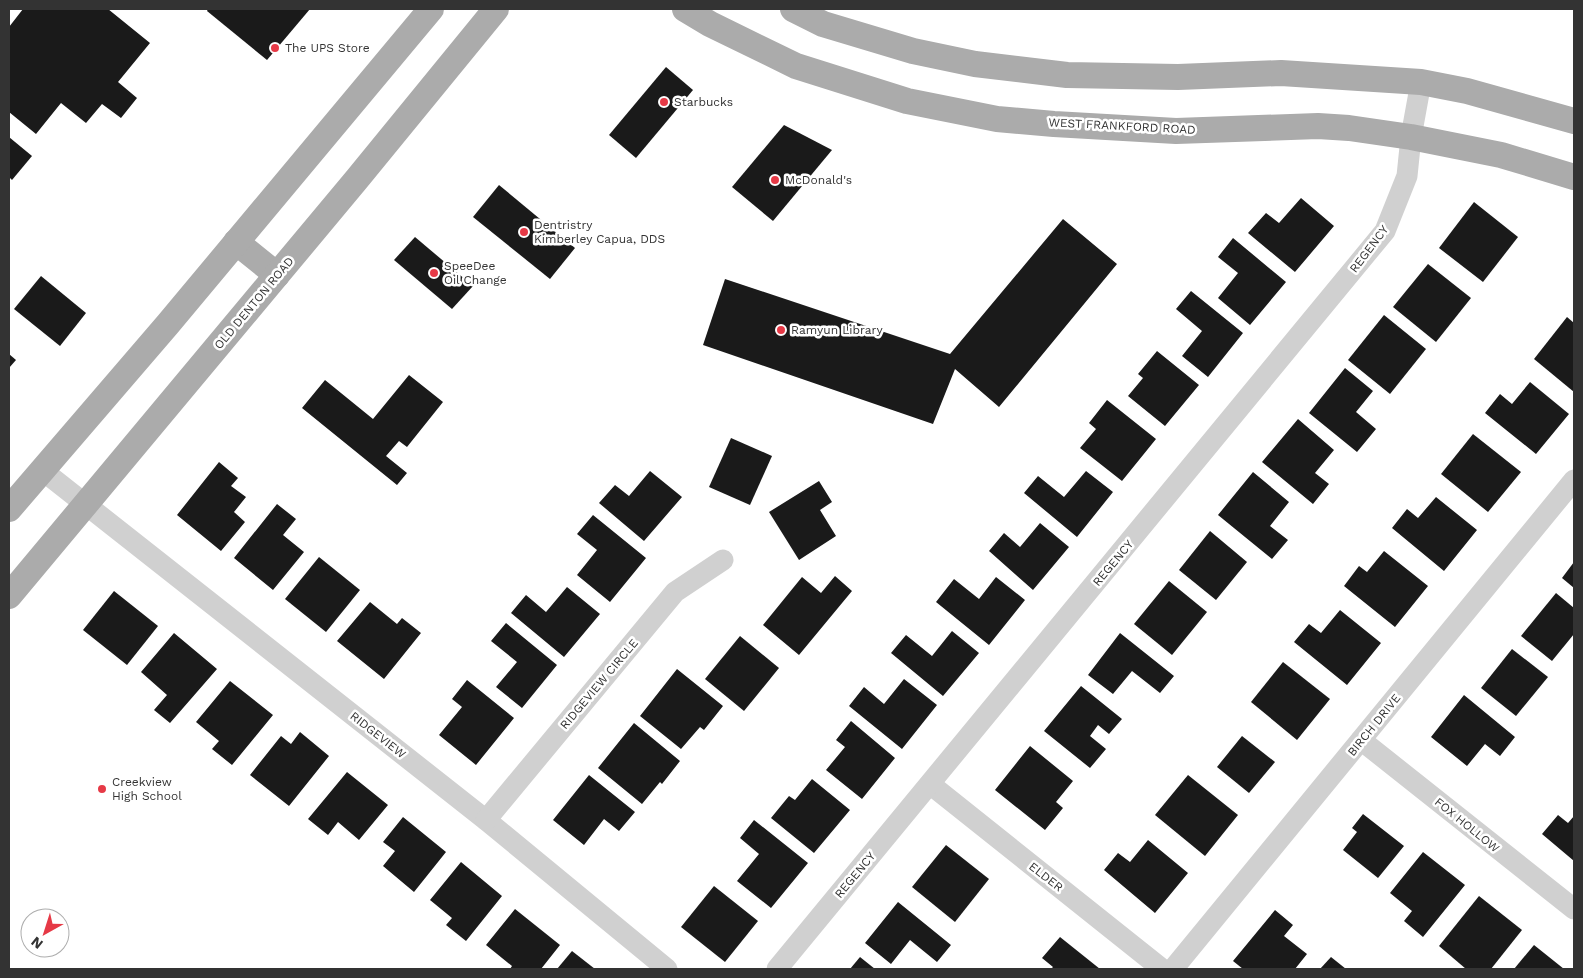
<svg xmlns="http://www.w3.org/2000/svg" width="1583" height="978" font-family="'Work Sans',sans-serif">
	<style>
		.building { fill: #1a1a1a }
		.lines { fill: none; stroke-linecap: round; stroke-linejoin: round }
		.minor { stroke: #d0d0d0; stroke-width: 21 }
		.major { stroke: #ababab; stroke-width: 26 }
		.poi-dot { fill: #e63946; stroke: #fff; stroke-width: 2 }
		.labels { text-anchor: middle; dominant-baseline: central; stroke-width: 5; stroke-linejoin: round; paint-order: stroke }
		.poi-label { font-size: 12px; fill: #333; stroke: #fff; text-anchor: start }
		.street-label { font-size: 12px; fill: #333; stroke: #fff }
	</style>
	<rect width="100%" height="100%" fill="#fff"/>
	<g class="building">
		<polygon points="23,9 108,9 150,43 118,82 137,98 121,118 102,104 86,123 61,103 36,134 9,112 9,27"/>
		<polygon points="208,9 310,9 267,60 207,11"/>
		<polygon points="666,67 693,90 636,158 609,135"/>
		<polygon points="784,125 832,150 773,221 732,187"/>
		<polygon points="9,137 32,156 12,180 9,177"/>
		<polygon points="499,185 575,248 550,279 473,217"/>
		<polygon points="1301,198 1334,226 1295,272 1248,233 1266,213 1279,223"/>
		<polygon points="1474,202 1518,237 1483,282 1439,248"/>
		<polygon points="1063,219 1117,264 999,407 955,369 933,424 703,345 725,279 950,354"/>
		<polygon points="415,237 473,286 452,309 394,260"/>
		<polygon points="1233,238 1286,282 1250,325 1218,298 1238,273 1218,257"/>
		<polygon points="1428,264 1471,298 1436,342 1393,307"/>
		<polygon points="41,276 86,313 60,346 14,309"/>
		<polygon points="1191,291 1243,333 1208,377 1182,356 1202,331 1176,309"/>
		<polygon points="1384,315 1426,349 1390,394 1348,360"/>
		<polygon points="1567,317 1574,323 1574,392 1534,359"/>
		<polygon points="1157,351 1199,385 1165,426 1128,396 1143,378 1138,374"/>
		<polygon points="9,354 16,360 9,368"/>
		<polygon points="1345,368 1373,391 1356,412 1376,429 1357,452 1309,413"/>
		<polygon points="409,375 443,402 407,447 399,441 386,456 407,473 397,485 302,408 325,380 373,419"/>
		<polygon points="1530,382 1569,414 1536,454 1485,413 1500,394 1512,404"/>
		<polygon points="1107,400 1156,439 1122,481 1080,448 1096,429 1089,423"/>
		<polygon points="1298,419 1334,450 1315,473 1329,484 1313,504 1262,462"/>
		<polygon points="1473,434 1521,472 1488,512 1441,474"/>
		<polygon points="731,438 772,456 750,505 709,487"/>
		<polygon points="219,462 238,478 231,486 246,497 234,512 245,522 221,551 177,515"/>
		<polygon points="650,471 682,497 644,541 599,503 615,485 629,496"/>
		<polygon points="1086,471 1113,492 1077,537 1024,493 1038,476 1064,497"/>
		<polygon points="1253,472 1289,502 1270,526 1288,540 1272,559 1218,515"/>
		<polygon points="819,481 832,502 820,510 836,536 799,560 769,512"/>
		<polygon points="1436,497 1477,530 1444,571 1392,528 1407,509 1418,518"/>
		<polygon points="277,504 296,519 283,535 304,552 273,590 234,558"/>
		<polygon points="593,515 646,558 610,602 577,575 597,550 577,534"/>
		<polygon points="1040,523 1069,547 1033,590 989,551 1004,533 1020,547"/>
		<polygon points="1210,531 1247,562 1216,600 1179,570"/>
		<polygon points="1384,551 1428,586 1395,627 1344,586 1359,566 1367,572"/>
		<polygon points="319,557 360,590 326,632 285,599"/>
		<polygon points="1574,562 1574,588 1562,578"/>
		<polygon points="835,576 852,591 799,655 763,625 802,577 821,593"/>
		<polygon points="996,577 1025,600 989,645 936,602 954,579 979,599"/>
		<polygon points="1169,581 1207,612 1172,655 1134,624"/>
		<polygon points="567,587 600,614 564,657 511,613 526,595 546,612"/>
		<polygon points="114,591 158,626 127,665 83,630"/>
		<polygon points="1556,593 1574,608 1574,634 1552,661 1521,636"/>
		<polygon points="370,602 397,624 402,618 421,633 384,679 337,641"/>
		<polygon points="1340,610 1381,643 1347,685 1294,642 1309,624 1321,633"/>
		<polygon points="506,623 557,665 522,708 496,687 517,662 491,641"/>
		<polygon points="952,631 979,653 943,696 891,653 906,635 932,656"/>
		<polygon points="174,633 217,669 170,723 154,710 167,695 141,672"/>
		<polygon points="1120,633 1174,676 1160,693 1132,671 1113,694 1088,675"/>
		<polygon points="740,636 779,668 744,711 705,679"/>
		<polygon points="1512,649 1548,677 1516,716 1481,688"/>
		<polygon points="1283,662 1330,699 1297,740 1251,702"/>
		<polygon points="677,669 723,706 704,730 700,727 681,749 640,716"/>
		<polygon points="904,679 937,705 902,749 849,706 864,687 884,704"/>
		<polygon points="467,680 514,718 476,765 439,735 462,707 452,699"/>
		<polygon points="230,681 273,715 232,765 212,749 219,741 196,722"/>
		<polygon points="1081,686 1122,719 1109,734 1098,725 1090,736 1106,749 1090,768 1044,731"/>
		<polygon points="1464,695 1515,737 1500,756 1485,744 1467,766 1431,737"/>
		<polygon points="851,721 895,758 862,799 826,770 845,747 836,740"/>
		<polygon points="634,723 680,761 662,784 660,782 642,804 598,768"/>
		<polygon points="300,732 329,756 289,806 250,775 281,736 291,744"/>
		<polygon points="1242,736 1275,762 1249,793 1217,767"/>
		<polygon points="1030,746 1073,781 1056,802 1063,808 1045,830 995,790"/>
		<polygon points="347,772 388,805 359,840 338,822 328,835 308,819"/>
		<polygon points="589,775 635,812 619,831 604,819 584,845 553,820"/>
		<polygon points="1188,775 1238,815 1205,856 1155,815"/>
		<polygon points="812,779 850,810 814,853 771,818 789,796 795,800"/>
		<polygon points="1363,814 1404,846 1378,878 1343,850 1357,832 1352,828"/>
		<polygon points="1558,815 1568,823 1574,816 1574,861 1542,834"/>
		<polygon points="403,817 446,852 414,892 383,866 395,851 383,842"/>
		<polygon points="754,820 808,863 771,908 737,881 759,854 740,838"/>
		<polygon points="1148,840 1188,873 1155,913 1104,870 1118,853 1130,862"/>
		<polygon points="946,845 989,879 955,922 912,887"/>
		<polygon points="1423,852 1465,885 1423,937 1404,921 1412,911 1390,893"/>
		<polygon points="461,862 502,896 466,941 446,925 452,918 430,900"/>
		<polygon points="714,886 758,921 725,962 681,927"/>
		<polygon points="1479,896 1522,930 1491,969 1466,969 1439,946"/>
		<polygon points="898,902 951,945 937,962 910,940 891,964 865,943"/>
		<polygon points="515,909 560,945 541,969 510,969 512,966 486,945"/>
		<polygon points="1275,910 1293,925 1284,936 1307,954 1295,969 1243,969 1233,961"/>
		<polygon points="1060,937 1100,969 1051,969 1053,967 1042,958"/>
		<polygon points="1534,945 1564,969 1514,969"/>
		<polygon points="572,951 595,969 557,969"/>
		<polygon points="860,957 875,969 850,969"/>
		<polygon points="1331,957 1346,969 1320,969"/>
	</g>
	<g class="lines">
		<g class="minor">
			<polyline points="42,470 486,820 667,969"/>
			<polyline points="1361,740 1574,909"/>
			<polyline points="930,784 1162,969"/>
			<polyline points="486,820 675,592 723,560"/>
			<polyline points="777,969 1385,231 1407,176 1411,137 1421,82"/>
			<polyline points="1173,969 1574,480"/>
		</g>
		<g class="major">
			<polyline points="685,9 710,24 796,66 907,101 997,119 1054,124 1176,131 1318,126 1349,128 1411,137 1501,155 1574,177"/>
			<polyline points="793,9 823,24 913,51 975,64 1067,75 1178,77 1281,73 1421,82 1467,91 1574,121"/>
			<polyline points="236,242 277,275"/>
			<polyline points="9,509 168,324 431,9"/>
			<polyline points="9,596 357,179 496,9"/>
		</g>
	</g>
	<g class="poi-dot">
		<circle cx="275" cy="48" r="5"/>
		<circle cx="664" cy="102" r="5"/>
		<circle cx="775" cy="180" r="5"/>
		<circle cx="524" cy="232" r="5"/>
		<circle cx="434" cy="273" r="5"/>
		<circle cx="781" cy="330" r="5"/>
		<circle cx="102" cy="789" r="5"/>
	</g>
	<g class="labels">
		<g class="poi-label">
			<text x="285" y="48">The UPS Store</text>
			<text x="674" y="102">Starbucks</text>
			<text x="785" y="180">McDonald's</text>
			<text x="534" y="225">Dentristry<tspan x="534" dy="14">Kimberley Capua, DDS</tspan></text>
			<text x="444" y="266">SpeeDee<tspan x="444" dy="14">Oil Change</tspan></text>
			<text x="791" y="330">Ramyun Library</text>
			<text x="112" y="782">Creekview<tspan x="112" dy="14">High School</tspan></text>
		</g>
		<g class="street-label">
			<text transform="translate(1122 126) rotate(3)">WEST FRANKFORD ROAD</text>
			<text transform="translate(1369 249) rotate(-53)">REGENCY</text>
			<text transform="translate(254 303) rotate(-50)">OLD DENTON ROAD</text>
			<text transform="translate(1113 563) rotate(-50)">REGENCY</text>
			<text transform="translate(599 684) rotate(-50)">RIDGEVIEW CIRCLE</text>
			<text transform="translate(1374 725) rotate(-51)">BIRCH DRIVE</text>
			<text transform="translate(378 735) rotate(38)">RIDGEVIEW</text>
			<text transform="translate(1467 825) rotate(39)">FOX HOLLOW</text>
			<text transform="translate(855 875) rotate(-50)">REGENCY</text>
			<text transform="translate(1046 877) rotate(38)">ELDER</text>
		</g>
	</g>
	<rect width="1583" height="978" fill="none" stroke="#333333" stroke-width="20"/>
	<g transform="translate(45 933) rotate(219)"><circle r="24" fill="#ffffff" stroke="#adadad"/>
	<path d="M0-4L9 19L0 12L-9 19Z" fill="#e63946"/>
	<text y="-8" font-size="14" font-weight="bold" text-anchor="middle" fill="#333333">N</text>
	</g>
</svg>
